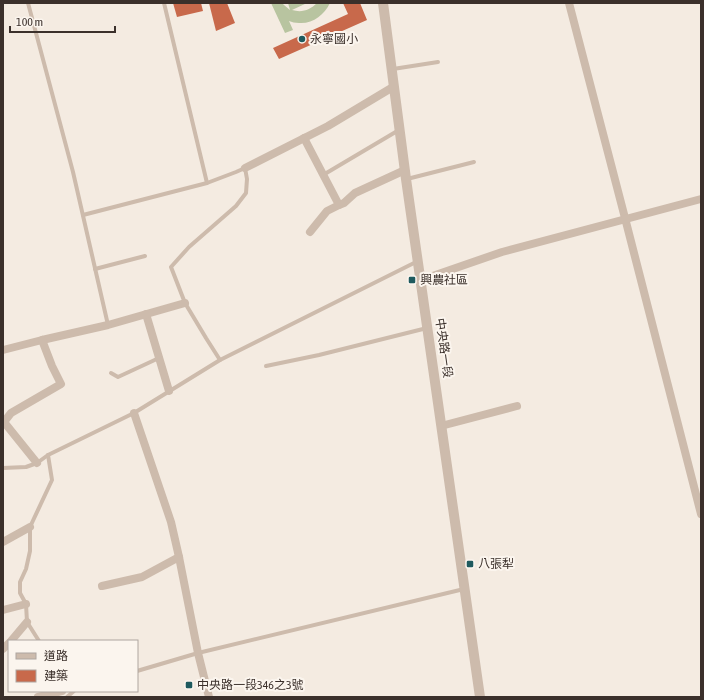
<svg xmlns="http://www.w3.org/2000/svg" width="704" height="700" font-family="'Asap Condensed','Noto Sans TC',sans-serif">
	<style>
		.green { fill: #b8c4a0 }
		.building { fill: #c8694b }
		.lines { fill: none; stroke-linecap: round; stroke-linejoin: round }
		.service { stroke: #cdbbac; stroke-width: 4 }
		.minor { stroke: #cdbbac; stroke-width: 8 }
		.tertiary { stroke: #cdbbac; stroke-width: 10 }
		.poi-dot { fill: #1f5a5e; stroke: #fbf5ee; stroke-width: 1.5 }
		.labels { text-anchor: middle; dominant-baseline: central; stroke-width: 4; stroke-linejoin: round; paint-order: stroke }
		.poi-label { font-size: 12px; fill: #3b302b; stroke: #fbf5ee; text-anchor: start }
		.street-label { font-size: 12px; fill: #3b302b; stroke: #fbf5ee }
	</style>
	<rect width="100%" height="100%" fill="#f4ebe1"/>
	<path class="green" d="M271,3H282L284,5L290,10L288,3H307L292,10C302,13 310,10 317,3H330C324,15 313,24 299,23C295,23 292,22 289,21L293,30L285,33Z"/>
	<g class="building">
		<polygon points="173,3 201,3 203,11 177,17"/>
		<polygon points="209,3 227,3 235,23 216,31"/>
		<polygon points="343,3 360,3 367,20 279,59 273,48 348,14"/>
	</g>
	<g class="lines">
		<g class="service">
			<polyline points="28,3 73,172 108,325"/>
			<polyline points="164,3 207,183"/>
			<polyline points="393,69 438,62"/>
			<polyline points="323,175 399,130"/>
			<polyline points="407,179 474,162"/>
			<polyline points="83,215 207,183 236,172 245,168 247,179 246,193 236,206 189,247 171,267 185,303 206,338 220,360"/>
			<polyline points="95,269 145,256"/>
			<polyline points="266,366 319,355 427,328"/>
			<polyline points="111,373 118,377 159,358"/>
			<polyline points="3,468 26,467 37,463 48,455 134,413 220,360 418,261"/>
			<polyline points="39,641 27,622 26,604 20,593 20,582 26,569 30,551 30,527 52,480 48,455"/>
			<polyline points="137,671 198,653 464,589"/>
			<polyline points="67,697 74,691"/>
		</g>
		<g class="minor">
			<polyline points="569,3 625,218 701,514"/>
			<polyline points="304,138 339,205 344,203 355,193 405,170"/>
			<polyline points="245,168 328,126 393,87"/>
			<polyline points="310,232 327,211 339,205"/>
			<polyline points="421,280 502,252 701,199"/>
			<polyline points="146,314 169,391"/>
			<polyline points="3,350 42,340 108,325 185,303"/>
			<polyline points="134,413 171,522 179,557 198,653 209,697"/>
			<polyline points="441,426 517,406"/>
			<polyline points="37,463 4,422 11,413 61,384 52,366 42,340"/>
			<polyline points="3,542 30,527"/>
			<polyline points="102,586 142,577 179,557"/>
			<polyline points="3,610 26,604"/>
			<polyline points="11,641 27,622"/>
			<polyline points="3,649 9,643"/>
			<polyline points="38,697 62,691"/>
		</g>
		<polyline class="tertiary" points="383,3 406,179 480,697"/>
	</g>
	<g class="poi-dot">
		<circle cx="302" cy="39" r="4"/>
		<rect x="408" y="276" width="8" height="8" rx="2"/>
		<rect x="466" y="560" width="8" height="8" rx="2"/>
		<rect x="185" y="681" width="8" height="8" rx="2"/>
	</g>
	<g class="labels">
		<g class="poi-label">
			<text x="310" y="39">永寧國小</text>
			<text x="420" y="280">興農社區</text>
			<text x="478" y="564">八張犁</text>
			<text x="197" y="685">中央路一段346之3號</text>
		</g>
		<g class="street-label">
			<text transform="translate(444 348) rotate(82)">中央路一段</text>
		</g>
	</g>
	<rect width="704" height="700" fill="none" stroke="#3b302b" stroke-width="8"/>
	<rect x="8" y="640" width="130" height="52" fill="#fbf5ee" stroke="#aea6a0"/>
	<rect x="16" y="653" width="20" height="6" fill="#cdbbac" stroke="#aea6a0"/>
	<text x="44" y="660" font-size="12" fill="#3b302b">道路</text>
	<rect x="16" y="670" width="20" height="12" fill="#c8694b" stroke="#aea6a0"/>
	<text x="44" y="680" font-size="12" fill="#3b302b">建築</text>
	<path d="M10 26v6h105v-6" fill="none" stroke="#3b302b" stroke-width="2"/>
	<text x="16" y="26" font-size="12" fill="#3b302b" stroke="#fbf5ee" stroke-width="3" paint-order="stroke">100 m</text>
</svg>
